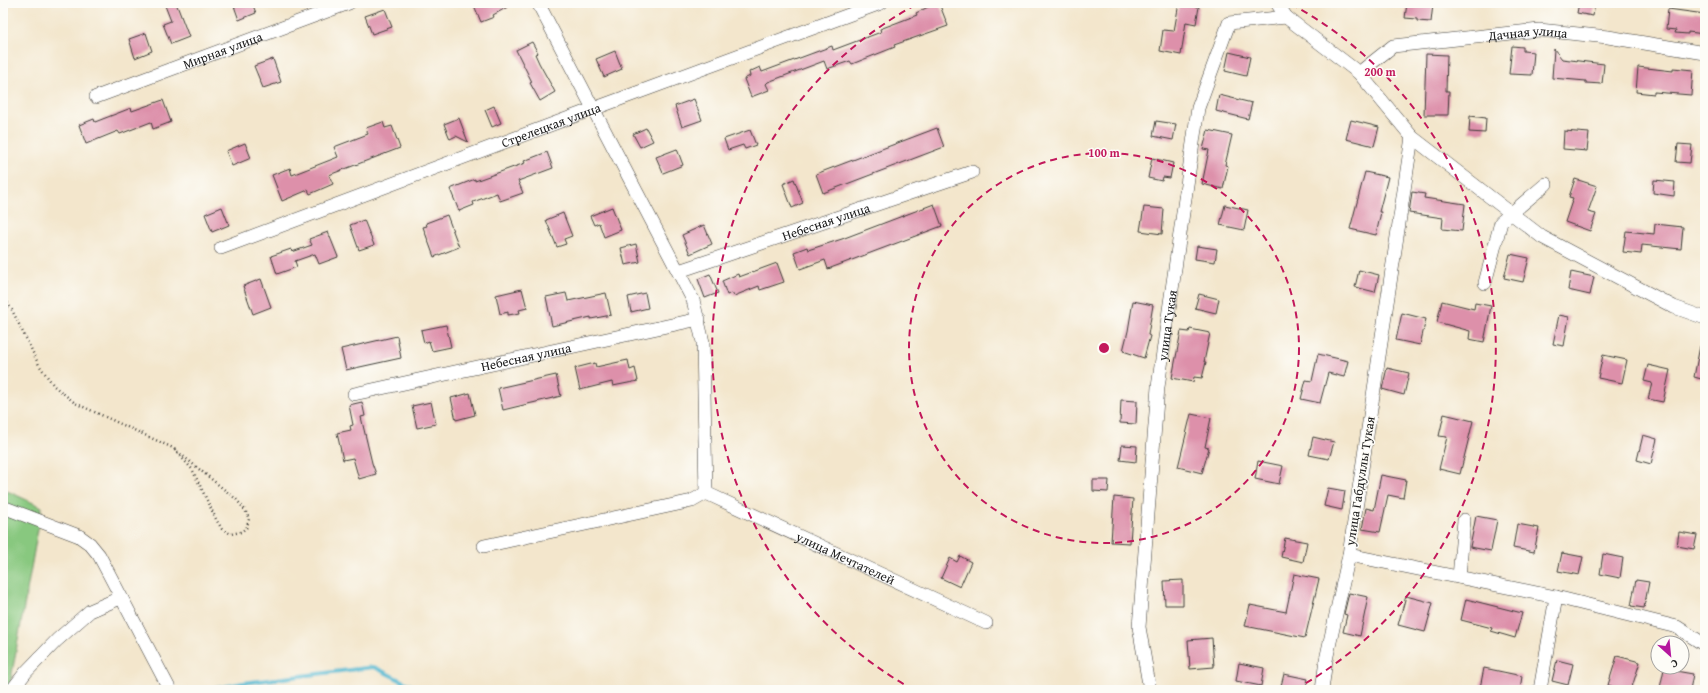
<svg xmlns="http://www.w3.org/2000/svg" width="1708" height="693" font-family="'Gentium Book Plus',serif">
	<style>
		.green { fill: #88c87f; stroke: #52724e }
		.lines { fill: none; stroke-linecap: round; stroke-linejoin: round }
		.stream { stroke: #52b8d0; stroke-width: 4 }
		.building { fill: #dd90aa }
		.minor-casing { stroke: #3c3a36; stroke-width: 14 }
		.path { stroke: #3c3a36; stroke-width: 2.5; stroke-dasharray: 1 3; stroke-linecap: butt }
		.minor { stroke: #fff; stroke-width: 13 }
		.ring { fill: none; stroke: #c2185b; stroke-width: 2; stroke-dasharray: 7 5 }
		.labels { text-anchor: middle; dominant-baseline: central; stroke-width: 3; stroke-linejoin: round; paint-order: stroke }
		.street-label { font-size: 13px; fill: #1c1c1c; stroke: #fdfcf7 }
		.centre { fill: #c2185b; stroke: #fdfcf7; stroke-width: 2 }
		.ring-label { font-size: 12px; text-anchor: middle; font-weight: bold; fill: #c2185b; stroke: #fdfcf7; stroke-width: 3; stroke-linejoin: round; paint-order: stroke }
	</style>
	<rect width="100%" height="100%" fill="#fdfcf7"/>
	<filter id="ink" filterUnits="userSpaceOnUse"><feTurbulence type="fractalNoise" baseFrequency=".025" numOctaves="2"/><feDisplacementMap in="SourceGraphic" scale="8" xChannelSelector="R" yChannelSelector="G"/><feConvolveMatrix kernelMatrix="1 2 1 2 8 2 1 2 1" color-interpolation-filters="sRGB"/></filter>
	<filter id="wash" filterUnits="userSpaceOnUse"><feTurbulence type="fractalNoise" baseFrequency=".012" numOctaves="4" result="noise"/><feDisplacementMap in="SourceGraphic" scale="16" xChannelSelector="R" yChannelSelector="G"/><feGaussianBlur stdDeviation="0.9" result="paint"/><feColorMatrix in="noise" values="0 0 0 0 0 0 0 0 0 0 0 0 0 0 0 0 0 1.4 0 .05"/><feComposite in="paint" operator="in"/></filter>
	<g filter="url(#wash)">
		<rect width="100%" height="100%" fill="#f3e6cc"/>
		<polygon class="green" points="3,489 42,507 9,690 3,690"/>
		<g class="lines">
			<polyline class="stream" points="208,690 243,683 374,667 420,690"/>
		</g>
		<g id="blocks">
			<g class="building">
				<polygon points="164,3 176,3 189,37 171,44 163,24 171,21"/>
				<polygon points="233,3 252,3 256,13 239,20"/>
				<polygon points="473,3 515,3 493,15 494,17 481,22"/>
				<polygon points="936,3 939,3 948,26 894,45 895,47 852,64 850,61 827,69 824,61 768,82 766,84 769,90 751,97 744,79 750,76 749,72 760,67 762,72 832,46 833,50 881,32 880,29 917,15 916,13"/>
				<polygon points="1179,3 1199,7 1196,24 1186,22 1181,55 1160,51 1163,30 1174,31"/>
				<polygon points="1407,3 1433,4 1431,22 1417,21 1417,19 1405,18"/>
				<polygon points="1579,3 1595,3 1593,16 1577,13"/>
				<polygon points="385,9 392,27 372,34 365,16"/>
				<polygon points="1668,9 1705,14 1705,34 1688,32 1688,34 1675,33 1676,30 1666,29"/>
				<polygon points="146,33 152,51 135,58 129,39"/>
				<polygon points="532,42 538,53 535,54 539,63 555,92 540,101 530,83 532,82 516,50"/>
				<polygon points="1512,46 1523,47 1523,51 1534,52 1532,75 1509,74"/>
				<polygon points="1554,49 1562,59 1604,64 1602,84 1586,83 1586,81 1552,78"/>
				<polygon points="615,51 622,69 604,77 596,59"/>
				<polygon points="1229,52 1250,57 1246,76 1225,71"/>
				<polygon points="1426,54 1447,55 1446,91 1449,91 1448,115 1424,115"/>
				<polygon points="273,59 281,82 263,88 254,66"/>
				<polygon points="1638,67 1673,71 1673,68 1693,70 1691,95 1654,92 1654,94 1636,92"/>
				<polygon points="1219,95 1252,103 1248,119 1216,111"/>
				<polygon points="694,99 702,120 682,127 675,106"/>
				<polygon points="163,100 171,122 153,129 151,122 120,134 118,131 86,144 79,125 94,119 95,122 131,108 132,111"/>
				<polygon points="494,106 501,123 492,127 485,110"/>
				<polygon points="1470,116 1486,118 1485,133 1469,132"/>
				<polygon points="459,118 468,142 456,136 450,139 444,124"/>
				<polygon points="1351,120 1379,127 1374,146 1346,139"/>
				<polygon points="1156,121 1176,124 1173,140 1153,136"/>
				<polygon points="383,122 385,128 392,126 400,148 329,175 333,184 310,194 308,190 282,201 272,175 290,168 292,175 338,157 334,147 368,134 366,128"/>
				<polygon points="646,128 653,141 640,147 633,134"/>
				<polygon points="937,128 944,147 823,193 816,174"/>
				<polygon points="750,130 756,145 745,149 743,145 728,150 724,139"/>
				<polygon points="1208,130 1232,135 1225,165 1228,166 1223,189 1202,184 1209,150 1203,149"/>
				<polygon points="1564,131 1589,133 1587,151 1563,149"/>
				<polygon points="245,143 251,158 232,166 226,151"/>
				<polygon points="1678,144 1692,145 1690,163 1676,162"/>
				<polygon points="677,149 683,165 663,173 656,157"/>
				<polygon points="547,152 553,168 518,181 523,193 500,201 497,193 473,202 474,205 459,211 450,189 475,179 475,181 525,163 524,161"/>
				<polygon points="1152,158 1173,163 1170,178 1163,177 1162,181 1148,178"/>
				<polygon points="1365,172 1388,177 1379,212 1381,212 1376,235 1350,229"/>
				<polygon points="794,179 803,203 792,208 783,184"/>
				<polygon points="1575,179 1597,186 1588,212 1596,214 1590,231 1565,222 1573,198 1569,197"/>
				<polygon points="1654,180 1675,182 1674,196 1653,193"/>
				<polygon points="1412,192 1425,194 1424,198 1465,204 1462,231 1442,229 1443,218 1409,213"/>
				<polygon points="934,204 942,226 828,269 825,260 800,269 794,252 807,247 808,250 842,239"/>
				<polygon points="1225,205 1248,210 1244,230 1220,225"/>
				<polygon points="222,207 229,225 212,232 205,214"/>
				<polygon points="612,207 621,230 604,237 599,223 594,225 590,216"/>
				<polygon points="1144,207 1164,209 1162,234 1140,231"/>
				<polygon points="563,213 572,236 564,239 566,244 557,247 546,220"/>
				<polygon points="447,215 459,247 434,257 423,227 427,226 426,223"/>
				<polygon points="364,220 374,245 359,250 350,225"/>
				<polygon points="1655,224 1683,227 1681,249 1642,245 1641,254 1623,252 1626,231 1654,234"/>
				<polygon points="704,225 712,244 690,254 682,235"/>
				<polygon points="328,232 338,257 319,264 315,254 295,261 297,267 277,274 271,256 291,249 292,252 312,245 309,239"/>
				<polygon points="636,244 640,262 625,265 621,248"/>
				<polygon points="1197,246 1217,249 1215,262 1195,259"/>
				<polygon points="1510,254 1529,258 1523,282 1504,278"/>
				<polygon points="777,263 784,282 760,290 759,286 734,296 732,293 727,295 722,281 738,274 739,277"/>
				<polygon points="1359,270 1379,275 1375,292 1355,287"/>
				<polygon points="1571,272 1594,277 1590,295 1568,290"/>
				<polygon points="710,274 718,293 705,298 698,279"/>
				<polygon points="261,279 271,307 253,314 243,286"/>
				<polygon points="522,289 527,308 519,310 520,313 508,315 508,312 500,314 496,295"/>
				<polygon points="566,293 568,301 606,293 611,315 591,319 591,317 552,326 546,297"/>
				<polygon points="645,293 648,308 631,312 628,297"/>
				<polygon points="1199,294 1219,299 1216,313 1195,308"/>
				<polygon points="1133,301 1153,305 1148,335 1150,336 1144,358 1123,351 1128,331"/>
				<polygon points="1442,301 1474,309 1475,303 1491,306 1484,342 1469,339 1470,331 1437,322"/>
				<polygon points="1402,313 1426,319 1420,345 1396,340"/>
				<polygon points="1559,315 1569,317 1564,346 1553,344"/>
				<polygon points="446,325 451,347 432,351 429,341 424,343 421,330"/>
				<polygon points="1190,329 1210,333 1204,362 1206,362 1202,378 1194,377 1193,382 1172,378 1181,331 1189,332"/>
				<polygon points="397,336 401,358 346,370 341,349"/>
				<polygon points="1700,346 1705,346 1705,380 1694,377"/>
				<polygon points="1318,354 1348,361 1344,377 1328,373 1320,403 1301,399 1306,380 1312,381"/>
				<polygon points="1603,355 1627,360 1622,383 1598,378"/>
				<polygon points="628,360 630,370 635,368 638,381 613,386 612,382 580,390 575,368 595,363 596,367"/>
				<polygon points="1648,365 1670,370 1663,402 1648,399 1652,383 1644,381"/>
				<polygon points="1387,368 1409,373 1404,395 1382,389"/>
				<polygon points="556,375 561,396 503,410 498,388"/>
				<polygon points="470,393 475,415 456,420 451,398"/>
				<polygon points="1121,400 1137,401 1136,424 1120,423"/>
				<polygon points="362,402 365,416 361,417 372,463 376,474 359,479 353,458 343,460 337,433 351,430 350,426 353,425 349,405"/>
				<polygon points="431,402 436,424 417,428 412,406"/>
				<polygon points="1191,414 1211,418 1205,447 1209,448 1202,473 1178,467"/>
				<polygon points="1444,414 1473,421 1460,474 1439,469 1447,437 1439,436"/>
				<polygon points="1643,435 1657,439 1651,464 1637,460"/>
				<polygon points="1313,437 1334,442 1329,459 1309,455"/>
				<polygon points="1122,445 1137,446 1136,462 1120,460"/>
				<polygon points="1258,461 1283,466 1279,484 1255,479"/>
				<polygon points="1381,475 1406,480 1403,498 1388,495 1380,532 1362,529 1366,508 1374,510"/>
				<polygon points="1093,480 1109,480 1108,492 1093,491"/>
				<polygon points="1328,488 1345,491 1342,510 1324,506"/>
				<polygon points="1114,497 1133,499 1130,543 1111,542"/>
				<polygon points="1476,516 1497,520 1491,551 1470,547"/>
				<polygon points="1517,524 1539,528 1534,552 1513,548"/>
				<polygon points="1679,532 1697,535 1694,549 1677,546"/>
				<polygon points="1285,538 1307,542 1303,562 1281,557"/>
				<polygon points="1562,553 1583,557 1579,575 1558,571"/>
				<polygon points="1603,554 1623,558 1620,578 1600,574"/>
				<polygon points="960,556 971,562 960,587 941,578 950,558 957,562"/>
				<polygon points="1294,574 1319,579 1305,638 1245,626 1250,605 1286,612"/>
				<polygon points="1183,580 1183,605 1165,605 1164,581"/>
				<polygon points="1636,580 1649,582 1644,608 1631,606"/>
				<polygon points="1349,593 1368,597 1360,636 1343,632 1347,615 1344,614"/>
				<polygon points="1406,596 1433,603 1425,632 1398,625"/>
				<polygon points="1466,599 1522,613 1515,638 1491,631 1492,628 1461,620"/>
				<polygon points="1212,638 1214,667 1190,669 1188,640"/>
				<polygon points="1617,656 1640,662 1631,690 1624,690 1608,685"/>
				<polygon points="1557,660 1573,664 1568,685 1552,681"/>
				<polygon points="1239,663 1264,668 1261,686 1236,681"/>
				<polygon points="1484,668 1522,676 1520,690 1491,690 1480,688"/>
				<polygon points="1664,669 1693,674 1690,690 1660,688"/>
				<polygon points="1284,674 1308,679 1305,690 1280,690"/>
			</g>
		</g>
	</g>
	<g filter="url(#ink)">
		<use href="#blocks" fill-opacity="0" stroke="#3c3a36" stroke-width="1"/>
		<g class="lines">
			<g class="minor-casing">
				<g id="minor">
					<polyline points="538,3 693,300 703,342 706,493"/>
					<polyline points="1277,3 1286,17 1359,73 1412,137 1542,237 1674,307 1705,318"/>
					<path id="s1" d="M1359,73L1393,46L1539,30L1608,37L1705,53"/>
					<path id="s2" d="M96,97L349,3"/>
					<polyline points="1412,137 1349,555 1556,597 1677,627 1705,645"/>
					<path id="s3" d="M221,248L593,109L881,3"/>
					<path id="s4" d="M679,271L972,172"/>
					<polyline points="1485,283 1501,222 1546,184"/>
					<path id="s5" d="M354,394L699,319"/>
					<path id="s6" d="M706,493L986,623"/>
					<polyline points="3,507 79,536 90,544 99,555 170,690"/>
					<polyline points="484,546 692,501 706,493"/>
					<polyline points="1459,577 1464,520"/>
					<polyline points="12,690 26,672 57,640 90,611 120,598"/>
					<path id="s7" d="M1150,690L1139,627L1158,387L1198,108L1229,23L1286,17"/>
					<polyline points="1322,690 1326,660 1349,555"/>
					<polyline points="1540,690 1556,597"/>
				</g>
			</g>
			<polyline class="path" points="3,296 12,310 39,365 54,386 75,403 173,448 236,499 245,510 249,519 247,527 241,532 231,534 222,529 217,521 192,469 173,448"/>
			<use href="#minor" class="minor"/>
		</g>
	</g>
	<g class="ring">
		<circle cx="1104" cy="348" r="195"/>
		<path d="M914 690A391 391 0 0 1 917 4M1291 4A391 391 0 0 1 1294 690"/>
	</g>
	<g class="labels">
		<g class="street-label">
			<text stroke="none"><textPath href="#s1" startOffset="179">Дачная улица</textPath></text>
			<text stroke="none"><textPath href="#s2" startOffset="135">Мирная улица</textPath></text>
			<text stroke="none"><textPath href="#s3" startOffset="352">Стрелецкая улица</textPath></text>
			<text stroke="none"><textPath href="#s4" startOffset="155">Небесная улица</textPath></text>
			<text stroke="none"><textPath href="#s7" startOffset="367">улица Тукая</textPath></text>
			<text stroke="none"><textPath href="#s5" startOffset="176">Небесная улица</textPath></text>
			<text transform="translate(1360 481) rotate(-81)">улица Габдуллы Тукая</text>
			<text stroke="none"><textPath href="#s6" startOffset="154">улица Мечтателей</textPath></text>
		</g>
	</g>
	<circle cx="1104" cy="348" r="6" class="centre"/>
	<g class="ring-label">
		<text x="1380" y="76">200 m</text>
		<text x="1104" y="157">100 m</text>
	</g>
	<rect width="1708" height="693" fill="none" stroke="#fdfcf7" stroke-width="16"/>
	<g transform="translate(1670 655) rotate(153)"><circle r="19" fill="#fdfcf7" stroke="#a3a29f"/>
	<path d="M0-3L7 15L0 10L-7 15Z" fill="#b5179e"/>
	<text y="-6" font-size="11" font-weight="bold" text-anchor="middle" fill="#1c1c1c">С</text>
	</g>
</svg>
